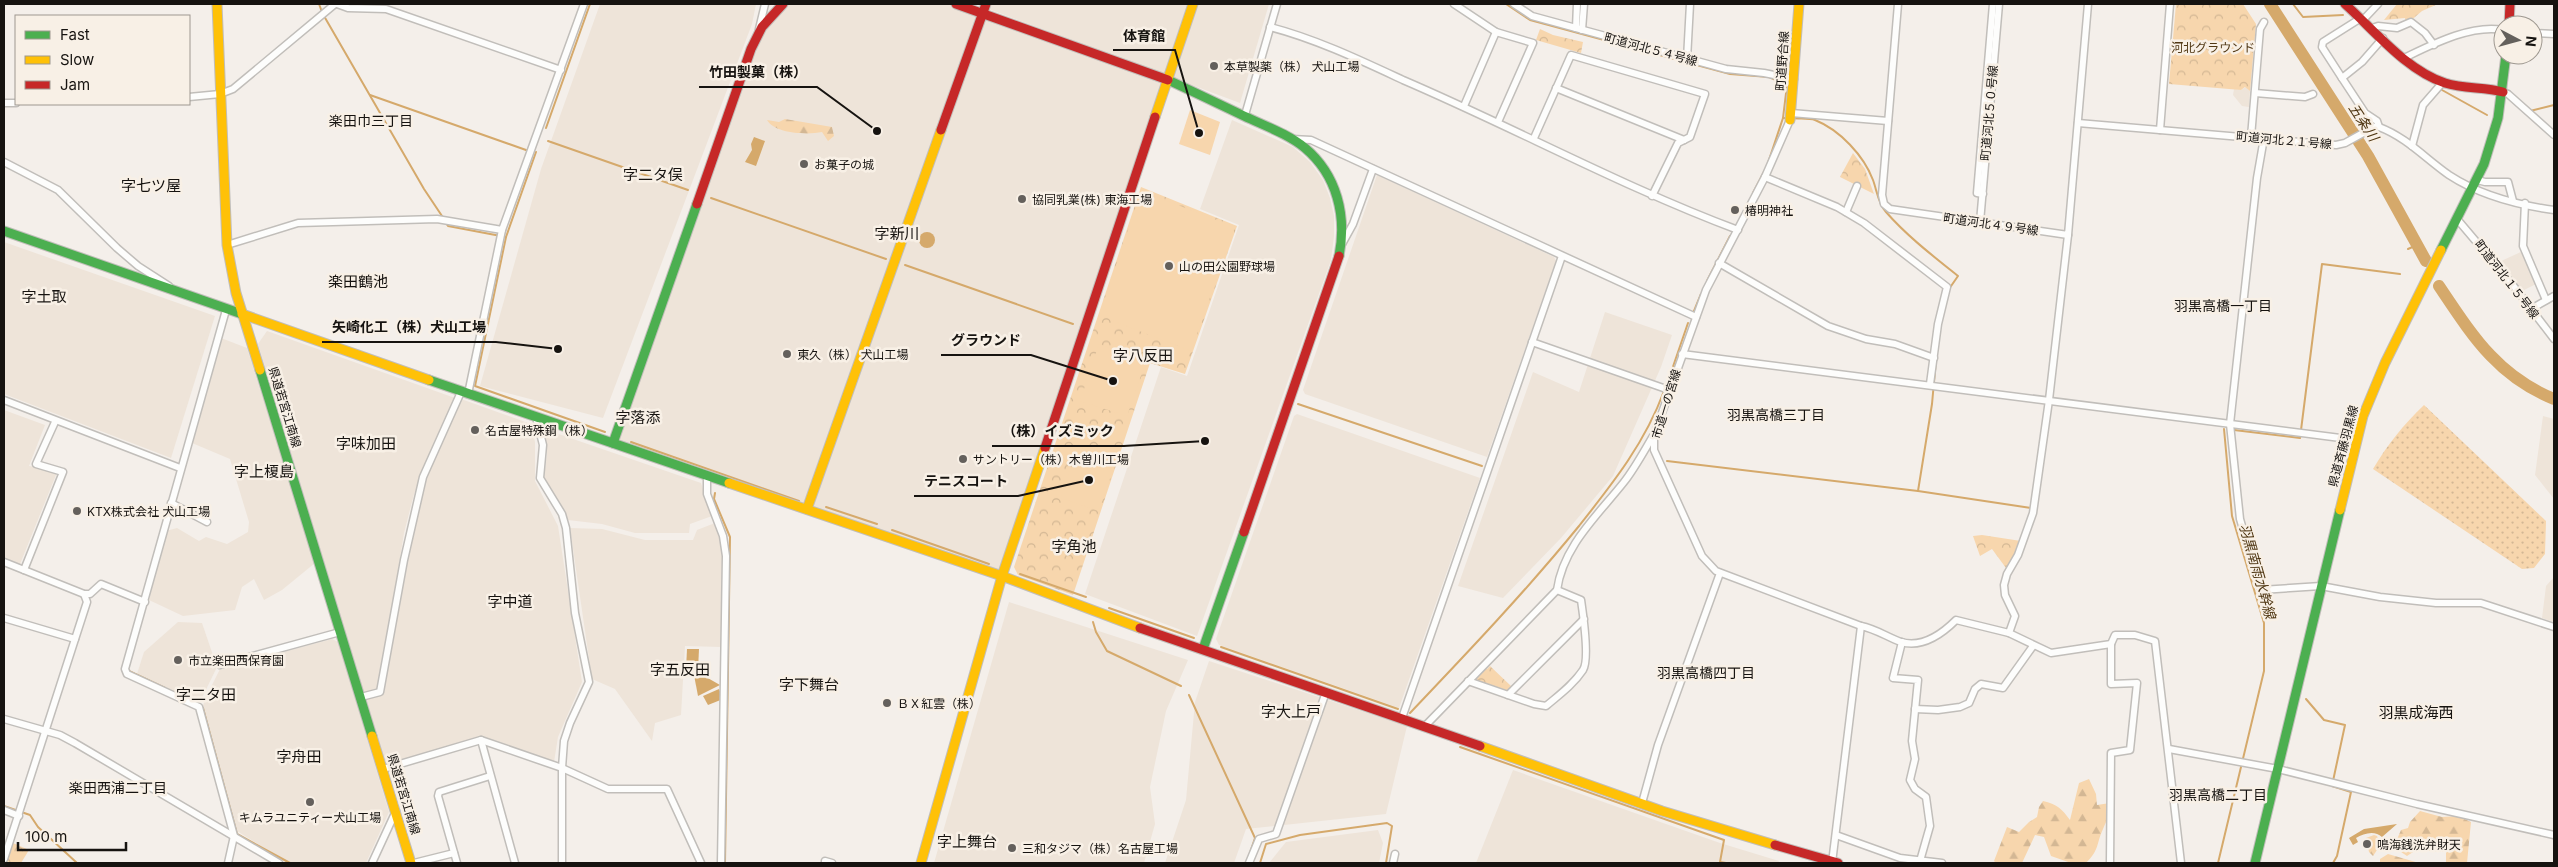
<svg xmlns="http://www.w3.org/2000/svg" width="2558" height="867" font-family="Inter,'Noto Sans JP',sans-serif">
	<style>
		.built { fill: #eee4d9 }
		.grass { fill: url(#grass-dots) }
		.forest { fill: url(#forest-firs) }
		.park { fill: url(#park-crowns) }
		.pitch { fill: #f7d6ad }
		.water { fill: #d5a96b }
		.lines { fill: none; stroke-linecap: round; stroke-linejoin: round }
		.stream { stroke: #d5a96b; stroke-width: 2 }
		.river { stroke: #d5a96b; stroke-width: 12 }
		.street-casing { stroke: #c1beba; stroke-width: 9 }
		.fast-casing { stroke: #c1beba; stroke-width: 11 }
		.slow-casing { stroke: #c1beba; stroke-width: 11 }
		.jam-casing { stroke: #c1beba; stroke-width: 11 }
		.street { stroke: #fdfdfc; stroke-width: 6 }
		.fast { stroke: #4caf50; stroke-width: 9 }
		.slow { stroke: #ffc107; stroke-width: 9 }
		.jam { stroke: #c62828; stroke-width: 9 }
		.poi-dot { fill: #64605c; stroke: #f8f0e6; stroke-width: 2 }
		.labels { text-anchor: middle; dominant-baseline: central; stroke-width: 5; stroke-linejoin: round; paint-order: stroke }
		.park-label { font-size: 12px; fill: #513814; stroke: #f8f0e6 }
		.street-label { font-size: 12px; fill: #161310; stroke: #f8f0e6 }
		.poi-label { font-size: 12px; fill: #161310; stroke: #f8f0e6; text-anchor: start }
		.neighbourhood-label { font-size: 14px; fill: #161310; stroke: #f8f0e6 }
		.water-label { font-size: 14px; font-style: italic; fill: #4e3511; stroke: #f8f0e6 }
		.quarter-label { font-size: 15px; fill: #161310; stroke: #f8f0e6 }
		.leader { fill: none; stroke: #161310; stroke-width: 2 }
		.callout-dot { fill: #161310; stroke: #f8f0e6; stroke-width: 2 }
		.callout-label { font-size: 14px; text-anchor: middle; font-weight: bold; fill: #161310; stroke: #f8f0e6; stroke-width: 5; stroke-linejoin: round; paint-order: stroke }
	</style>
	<defs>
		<pattern id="grass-dots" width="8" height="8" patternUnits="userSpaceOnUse" patternTransform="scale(1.25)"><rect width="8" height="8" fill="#f7d6ad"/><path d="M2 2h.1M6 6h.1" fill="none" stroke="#d3b794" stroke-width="1.8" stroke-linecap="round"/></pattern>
		<pattern id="forest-firs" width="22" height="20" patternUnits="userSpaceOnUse" patternTransform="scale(1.25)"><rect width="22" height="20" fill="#f7d6ad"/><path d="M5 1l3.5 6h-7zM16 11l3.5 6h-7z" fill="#d3b794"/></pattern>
		<pattern id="park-crowns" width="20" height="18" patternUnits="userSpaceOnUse" patternTransform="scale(1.25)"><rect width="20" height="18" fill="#f7d6ad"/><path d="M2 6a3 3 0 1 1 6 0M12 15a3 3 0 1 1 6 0" fill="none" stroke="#d3b794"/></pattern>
	</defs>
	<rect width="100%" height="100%" fill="#f4efea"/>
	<g class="built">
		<polygon points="600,4 756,4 752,24 603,418 480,386 541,169"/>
		<polygon points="783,4 956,4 1168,80 1002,576 613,443 751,49"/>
		<polygon points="975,4 1269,4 1240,103"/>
		<polygon points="2246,87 2250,91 2249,107 2242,106 2233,95 2234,89 2241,90"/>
		<polygon points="1232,120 1293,147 1310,162 1323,180 1330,198 1334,216 1334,236 1331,260 1197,636 1085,594 1161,367 1187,376 1239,225 1200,209"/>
		<polygon points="1377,175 1554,257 1556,261 1487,457 1305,394 1303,390"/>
		<polygon points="4,242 215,316 171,458 4,394"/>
		<polygon points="2523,251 2538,283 2522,291 2499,262"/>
		<polygon points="1605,312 1672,335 1661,367 1613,476 1561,538 1503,598 1458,586 1533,372 1579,392"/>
		<polygon points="267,331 455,398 414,494 404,533 379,688 364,693 258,344"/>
		<polygon points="221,338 247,348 315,563 282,590 264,600 254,579 242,587 235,610 183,616 149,600 166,531 177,528 199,541 206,537 227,544 248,532 249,522 230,459 192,443"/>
		<polygon points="461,399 531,424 535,442 535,481 558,526 582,682 558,737 554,762 551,764 482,737 386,766 366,698 381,693 411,530 427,475"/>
		<polygon points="4,410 45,425 29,466 58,470 20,564 4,558"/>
		<polygon points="1297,414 1480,478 1399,708 1219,645 1216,639 1294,416"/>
		<polygon points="2543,416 2554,419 2554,499 2535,475"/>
		<polygon points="544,429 701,483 712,516 690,524 689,533 635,533 602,524 568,520 560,503 544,477 547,455"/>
		<polygon points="715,523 722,548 721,647 685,646 681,715 655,723 652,741 615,689 592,679 570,528 602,529 645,540 693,540 697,530"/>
		<polygon points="2554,577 2554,622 2542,618 2546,586"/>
		<polygon points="1009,602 1188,660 1166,711 1150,787 1155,824 1144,863 934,863"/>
		<polygon points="178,622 202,623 217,667 199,704 137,674 144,652"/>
		<polygon points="332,639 338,642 389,812 366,863 287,863 234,829 203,706 205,699 220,669"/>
		<polygon points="1209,661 1407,726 1386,814 1246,829 1234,863 1165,863 1186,800 1195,702"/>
		<polygon points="1513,770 1720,843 1779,861 1778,863 1476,863"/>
		<polygon points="1378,830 1383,843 1379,863 1269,863 1286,842"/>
	</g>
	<path class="grass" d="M2424,405L2546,521L2545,554L2534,568L2522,569L2373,469C2387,445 2404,424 2424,405Z"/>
	<g class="forest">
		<path d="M785,119L832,127L834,136L828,141L822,132C808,135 775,134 767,120L779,122Z"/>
		<path d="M2089,779L2096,794L2097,805L2110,803C2112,817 2108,816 2103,829C2096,844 2100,849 2086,863H2071L2051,856L2044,837L2035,835L2022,863H1996L1994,861L2007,827L2019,832L2029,822L2037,817L2039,807L2043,801C2057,804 2062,809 2070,820L2079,783Z"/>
		<polygon points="2420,811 2442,817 2458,816 2471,822 2467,863 2446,863 2446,852 2416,850 2407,856 2398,850 2395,844 2401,830 2408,828 2410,822"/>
		<polygon points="2374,835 2377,836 2381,844 2373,856 2369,852 2366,838"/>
		<polygon points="2388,854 2419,863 2380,863 2380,859"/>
	</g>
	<g class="park">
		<polygon points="2176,4 2243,4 2256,24 2250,91 2245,87 2241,90 2169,84"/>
		<polygon points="2397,4 2438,4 2422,11 2409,22 2406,23 2405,18 2384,20"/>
		<polygon points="1540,29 1553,35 1583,42 1581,53 1536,40"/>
		<polygon points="1853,153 1865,169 1874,194 1840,177"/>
		<polygon points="1141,187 1237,226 1185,374 1150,363 1073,595 1018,575 1014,567"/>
		<polygon points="1982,535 2021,541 2017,552 2006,568 1992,549 1980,556 1973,536"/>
		<polygon points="1484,666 1487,669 1490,666 1511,686 1506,693 1472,679"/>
		<polygon points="13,843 29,850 21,863 6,863"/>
	</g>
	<g class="pitch">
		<polygon points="1190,110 1220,122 1210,155 1179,144"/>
		<polygon points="1141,191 1235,227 1191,351 1111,320 1103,304"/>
		<polygon points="1099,344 1146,361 1127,416 1080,401"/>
		<polygon points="1078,447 1116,461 1099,511 1061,498"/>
	</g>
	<g class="water">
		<polygon points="754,137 765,141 756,166 745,162 752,150 751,144"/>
		<circle cx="927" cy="240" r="8"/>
		<polygon points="687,649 699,649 698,670 686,670"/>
		<polygon points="699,673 720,685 698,696 694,675"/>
		<polygon points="719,689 723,699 708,705 703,696"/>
		<path d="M2397,824L2382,837C2375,830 2364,833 2356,838L2358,842L2353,845L2349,838L2364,829Z"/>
	</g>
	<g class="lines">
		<g class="stream">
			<polyline points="319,4 322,12"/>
			<polyline points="1506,4 1530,20 1730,74 1769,77 1787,85 1783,118 1788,118"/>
			<polyline points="2293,4 2303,17 2343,15"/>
			<polyline points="324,16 424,189 444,219"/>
			<polyline points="2442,90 2487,115"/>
			<polyline points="370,95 526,150"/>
			<polyline points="2530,111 2554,105"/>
			<path d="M1792,118C1799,119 1809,118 1815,120C1840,130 1864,156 1873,180C1877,191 1878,203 1886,212C1907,236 1933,256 1958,276L1949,289"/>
			<polyline points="546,128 590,4"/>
			<polyline points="548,141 688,190"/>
			<polyline points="536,152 506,237 475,386 605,432"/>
			<polyline points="1767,166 1783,118"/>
			<polyline points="1753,193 1765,170"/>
			<polyline points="711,198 886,259"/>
			<polyline points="446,223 448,226 506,237"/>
			<polyline points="2408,249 2417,245"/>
			<polyline points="905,265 1073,324"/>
			<polyline points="1707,281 1730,236"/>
			<polyline points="1694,311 1701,294"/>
			<polyline points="1666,387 1688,323"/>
			<polyline points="1298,404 1482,466"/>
			<polyline points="2234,430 2300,438 2322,264 2400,274"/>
			<polyline points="631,442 799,501"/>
			<polyline points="1667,461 1918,491 2031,508"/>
			<polyline points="1918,491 1932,404 1936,360"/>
			<polyline points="715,493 714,499 730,537 725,863"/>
			<polyline points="826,507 877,524"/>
			<polyline points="892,530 989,564"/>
			<polyline points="1020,574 1086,597"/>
			<polyline points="1109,608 1194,638"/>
			<polyline points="1093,622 1096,632 1107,651 1181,686"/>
			<polyline points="1221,647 1398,709"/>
			<polyline points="129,671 165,688"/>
			<polyline points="1189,695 1255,838 1248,859"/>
			<polyline points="2306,699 2324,720 2345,725 2333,781"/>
			<polyline points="203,708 237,834 290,863"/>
			<path d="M1410,713C1468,652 1526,591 1579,526C1613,483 1645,443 1664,391"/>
			<polyline points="1460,747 1724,840 1720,862 1726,863"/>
			<polyline points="2332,786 2351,792 2337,856 2333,863"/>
			<polyline points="4,806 30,815 38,827 77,863"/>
			<polyline points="1260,863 1266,844 1300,835 1387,823 1392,826 1386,863"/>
			<polyline points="2218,863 2264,671 2264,623 2232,516 2224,429"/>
		</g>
		<g class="river">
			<polyline points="2270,4 2368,156 2426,261"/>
			<path d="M2439,286C2472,335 2497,376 2554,399"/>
		</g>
		<g class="street-casing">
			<g id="street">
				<polyline points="337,4 348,8 386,9 561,70"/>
				<polyline points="1454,4 1496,32 1533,43 1498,122"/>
				<polyline points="1514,4 1532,16 1726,69 1764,73 1794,79"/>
				<polyline points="1898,4 1882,195 1884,204 1890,209 2068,235 2088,4"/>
				<polyline points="2363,20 2378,4"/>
				<path d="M1270,27C1316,39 1360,60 1403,80C1515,128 1623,187 1738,230"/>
				<polyline points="1576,28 1577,4"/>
				<polyline points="2372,28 2378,26 2397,28 2411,22 2425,33 2434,45"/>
				<polyline points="759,29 765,4"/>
				<polyline points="1582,30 1584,4"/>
				<polyline points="2533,33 2554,34"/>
				<path d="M2406,57C2433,44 2472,24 2503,30"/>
				<polyline points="1687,59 1690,4"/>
				<polyline points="2342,78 2322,47 2323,42 2361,18"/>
				<polyline points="1556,88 1684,140"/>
				<polyline points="2503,92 2508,94 2554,135"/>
				<polyline points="2255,93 2305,97 2313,94"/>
				<polyline points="189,97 220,94 233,89 335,4"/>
				<polyline points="4,103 16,103"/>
				<polyline points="1464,106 1496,32"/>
				<polyline points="1791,113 1888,121"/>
				<polyline points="1245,115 1277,4"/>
				<path d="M1790,120L1765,177L1706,290L1654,435V450L1702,556L1716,571L1861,626C1876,629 1887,637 1901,642C1922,648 1942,634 1956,620L2009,633L2051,653L2111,644L2115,635H2135L2155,641L2181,863"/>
				<path d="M2078,123L2336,145L2345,143L2374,127H2379C2406,137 2426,159 2449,175C2481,196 2517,205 2554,210"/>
				<polyline points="2379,127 2377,121 2365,113 2342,78 2362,62 2383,38"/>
				<polyline points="2160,130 2170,4"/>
				<polyline points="2251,137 2260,29 2264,22"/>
				<polyline points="1534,138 1571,55 1705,94 1690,137 1678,143 1652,196"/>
				<polyline points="2264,138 2257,178 2230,424 2240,519 2261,590 2321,586 2380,597 2436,603 2481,603 2554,627"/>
				<polyline points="1292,139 1311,140 1696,317"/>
				<polyline points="2412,146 2423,105 2443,82"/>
				<polyline points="4,162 58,190 117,248 138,266 169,286"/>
				<polyline points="1765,177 1837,207 1864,223 1947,287 1938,324 1930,384"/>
				<polyline points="2477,180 2485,182 2508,182 2513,201"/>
				<polyline points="1983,194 1977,193 1993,4"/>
				<polyline points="2525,203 2523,246 2546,300"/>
				<polyline points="1846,212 1857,186"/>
				<polyline points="2457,219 2512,284 2554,339"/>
				<polyline points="1980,222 1999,4"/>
				<polyline points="1342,244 1353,224 1373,169"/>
				<polyline points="227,245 298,223 437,219 502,230"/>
				<polyline points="1719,263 1828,326 1866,339 1895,344 1934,358"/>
				<polyline points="2531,309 2554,296"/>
				<polyline points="226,310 125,669 127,674 199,707 234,836 228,863"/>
				<polyline points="1532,342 1669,390"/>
				<polyline points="1682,354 2356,440"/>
				<polyline points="468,394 502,230 584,4"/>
				<polyline points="4,400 180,468"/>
				<polyline points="536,417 543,445 540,478 562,514 566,528 575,613 589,682 570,723 564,741 562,768 562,863"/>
				<polyline points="707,476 707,494 723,536 726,556 721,863"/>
				<polyline points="171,503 207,522"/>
				<polyline points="4,562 84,594 90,594 101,584 145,602"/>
				<polyline points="24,570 63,472 36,464 55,422"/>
				<polyline points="4,618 75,639"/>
				<polyline points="2009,633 2015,616 2005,595 2004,585 2007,574 2018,555 2033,513 2049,400 2068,235"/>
				<polyline points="1902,642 1893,678 1918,680 1912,741 1915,759 1910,780 1915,789 1926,797 1930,826 1920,861"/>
				<polyline points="220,665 340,632"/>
				<path d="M1468,681L1534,704L1546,706C1559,695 1573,685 1583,670C1590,659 1583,614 1581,600L1557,590"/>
				<polyline points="1508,695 1584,619"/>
				<polyline points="361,697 380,692 404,560 423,477 461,392"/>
				<polyline points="1915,709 1938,710 1960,707 1969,703 1975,689 1981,684 2003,688 2033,646"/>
				<polyline points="1402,718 1562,256"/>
				<polyline points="4,719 60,735 75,743 279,863"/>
				<path d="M1425,726L1557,590C1563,546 1598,515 1624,482C1635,468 1644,451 1653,436"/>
				<polyline points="481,740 515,863"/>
				<polyline points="2169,749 2278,769 2417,804 2554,835"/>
				<polyline points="383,769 481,740 562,768 608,789 667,789 701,863"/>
				<polyline points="1642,803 1658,745 1720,573"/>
				<polyline points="4,810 19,816"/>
				<polyline points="1836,835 1900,858 1942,863"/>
				<polyline points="4,859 87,602 84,594"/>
				<polyline points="372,863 396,811"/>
				<polyline points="414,863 454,853"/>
				<polyline points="457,863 438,796 439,792 490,776"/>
				<polyline points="825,863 825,861 832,863"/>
				<polyline points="1249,863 1259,839 1276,834 1326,692"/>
				<polyline points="1393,863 1395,854"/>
				<polyline points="1832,863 1861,626"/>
				<polyline points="2110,863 2111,753 2130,750 2137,683 2111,684 2111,644"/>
			</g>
		</g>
		<g class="fast-casing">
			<g id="fast">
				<path d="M1168,80C1194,92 1219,104 1244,116C1265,126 1288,134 1305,148C1337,175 1347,216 1339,256"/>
				<polyline points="4,231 242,314"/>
				<polyline points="2441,250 2484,164 2498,118 2506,55"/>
				<polyline points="260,370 372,736"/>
				<polyline points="429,380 729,483"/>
				<polyline points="613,443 697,204"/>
				<polyline points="1203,649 1244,532"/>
				<polyline points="2255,863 2340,510"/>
			</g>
		</g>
		<g class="slow-casing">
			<g id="slow">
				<polyline points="217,4 227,245 236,293 260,370"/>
				<polyline points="1155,117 1193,4"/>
				<polyline points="1790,120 1799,4"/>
				<polyline points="242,314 429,380"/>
				<polyline points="729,483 1002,576 1140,628"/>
				<polyline points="807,509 941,130"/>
				<polyline points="2340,510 2363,416 2385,363 2441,250"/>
				<polyline points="372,736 411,863"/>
				<polyline points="1480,746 1662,811 1775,845"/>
				<polyline points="921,863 1002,576 1045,448"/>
			</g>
		</g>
		<g class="jam-casing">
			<g id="jam">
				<polyline points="956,4 1168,80"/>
				<path d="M2345,4C2375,31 2406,70 2445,83C2464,89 2484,87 2503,92"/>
				<polyline points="2509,25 2510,4"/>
				<polyline points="941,130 986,4"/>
				<polyline points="697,204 751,49 762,27 783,4"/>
				<polyline points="1045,448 1155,117"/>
				<polyline points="1244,532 1339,256"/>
				<polyline points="1140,628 1480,746"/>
				<polyline points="1775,845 1838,863"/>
			</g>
		</g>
		<use href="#street" class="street"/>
		<use href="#fast" class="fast"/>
		<use href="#slow" class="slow"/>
		<use href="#jam" class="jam"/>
	</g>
	<g class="poi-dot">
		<circle cx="1214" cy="66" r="5"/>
		<circle cx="804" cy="164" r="5"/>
		<circle cx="1022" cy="199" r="5"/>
		<circle cx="1735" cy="210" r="5"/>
		<circle cx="1169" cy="266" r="5"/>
		<circle cx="787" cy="354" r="5"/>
		<circle cx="475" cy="430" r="5"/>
		<circle cx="963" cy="459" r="5"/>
		<circle cx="77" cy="511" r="5"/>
		<circle cx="178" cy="660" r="5"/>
		<circle cx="887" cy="703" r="5"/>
		<circle cx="310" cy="802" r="5"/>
		<circle cx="2367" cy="844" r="5"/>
		<circle cx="1012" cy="848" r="5"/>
	</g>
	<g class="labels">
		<g class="park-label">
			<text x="2213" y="47">河北グラウンド</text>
		</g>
		<g class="street-label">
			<text transform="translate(1651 49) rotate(15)">町道河北５４号線</text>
			<text transform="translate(1782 61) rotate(-86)">町道野合線</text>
			<text transform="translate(1989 113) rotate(-85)">町道河北５０号線</text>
			<text transform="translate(2284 140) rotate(5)">町道河北２１号線</text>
			<text transform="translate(1991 224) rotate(8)">町道河北４９号線</text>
			<text transform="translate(2507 279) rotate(52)">町道河北１５号線</text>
			<text transform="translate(1666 404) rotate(-73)">市道一の宮線</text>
			<text transform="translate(285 407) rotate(73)">県道若宮江南線</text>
			<text transform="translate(2343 446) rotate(-75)">県道斉藤羽黒線</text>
			<text transform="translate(404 794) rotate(73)">県道若宮江南線</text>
		</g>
		<g class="poi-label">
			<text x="1224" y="66">本草製薬（株） 犬山工場</text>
			<text x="814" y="164">お菓子の城</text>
			<text x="1032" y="199">協同乳業(株) 東海工場</text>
			<text x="1745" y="210">椿明神社</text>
			<text x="1179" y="266">山の田公園野球場</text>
			<text x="797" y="354">東久（株） 犬山工場</text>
			<text x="485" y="430">名古屋特殊鋼（株）</text>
			<text x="973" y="459">サントリー（株）木曽川工場</text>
			<text x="87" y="511">KTX株式会社 犬山工場</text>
			<text x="188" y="660">市立楽田西保育園</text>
			<text x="897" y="703">ＢＸ紅雲（株）</text>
			<text x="310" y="817" text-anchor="middle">キムラユニティー犬山工場</text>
			<text x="2377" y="844">鳴海銭洗弁財天</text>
			<text x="1022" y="848">三和タジマ（株）名古屋工場</text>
		</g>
		<g class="neighbourhood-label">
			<text x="371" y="120">楽田巾三丁目</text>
			<text x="2223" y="305">羽黒高橋一丁目</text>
			<text x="1776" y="414">羽黒高橋三丁目</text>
			<text x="1706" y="672">羽黒高橋四丁目</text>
			<text x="118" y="787">楽田西浦二丁目</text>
			<text x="2218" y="794">羽黒高橋二丁目</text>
		</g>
		<g class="water-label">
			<text transform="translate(2364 122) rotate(57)">五条川</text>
			<text transform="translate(2258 571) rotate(74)">羽黒南雨水幹線</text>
		</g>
		<g class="quarter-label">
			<text x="653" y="174">字二タ俣</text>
			<text x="151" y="185">字七ツ屋</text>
			<text x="897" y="233">字新川</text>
			<text x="358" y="281">楽田鶴池</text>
			<text x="44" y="296">字土取</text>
			<text x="1143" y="355">字八反田</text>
			<text x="638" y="417">字落添</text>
			<text x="366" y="443">字味加田</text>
			<text x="264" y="471">字上榎島</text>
			<text x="1074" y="546">字角池</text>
			<text x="510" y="601">字中道</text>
			<text x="680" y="669">字五反田</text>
			<text x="809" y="684">字下舞台</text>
			<text x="206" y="694">字二タ田</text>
			<text x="1291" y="711">字大上戸</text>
			<text x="2416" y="712">羽黒成海西</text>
			<text x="299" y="756">字舟田</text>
			<text x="967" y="841">字上舞台</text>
		</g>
	</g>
	<path class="leader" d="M1199 133L1175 50H1113M877 131L817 87H699M558 349L496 342H322M1113 381L1031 355H941M1205 441L1124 446H992M1089 480L1018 496H914"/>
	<g class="callout-dot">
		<circle cx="1199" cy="133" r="5"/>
		<circle cx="877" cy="131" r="5"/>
		<circle cx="558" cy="349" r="5"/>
		<circle cx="1113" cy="381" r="5"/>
		<circle cx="1205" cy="441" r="5"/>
		<circle cx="1089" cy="480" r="5"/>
	</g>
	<g class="callout-label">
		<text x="1144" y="41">体育館</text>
		<text x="758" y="77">竹田製菓（株）</text>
		<text x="409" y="332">矢崎化工（株）犬山工場</text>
		<text x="986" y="345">グラウンド</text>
		<text x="1058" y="436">（株）イズミック</text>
		<text x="966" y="486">テニスコート</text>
	</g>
	<rect width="2558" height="867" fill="none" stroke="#161310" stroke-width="10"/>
	<rect x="15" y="15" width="175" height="90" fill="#f8f0e6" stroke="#9e9890"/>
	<rect x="25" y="31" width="25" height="8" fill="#4caf50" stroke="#9e9890"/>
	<text x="60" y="40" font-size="15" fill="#161310">Fast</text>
	<rect x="25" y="56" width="25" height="8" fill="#ffc107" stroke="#9e9890"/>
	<text x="60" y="65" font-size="15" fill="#161310">Slow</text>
	<rect x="25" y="81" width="25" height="8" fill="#c62828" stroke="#9e9890"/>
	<text x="60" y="90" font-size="15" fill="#161310">Jam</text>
	<g transform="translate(2518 40) rotate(96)"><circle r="24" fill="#f8f0e6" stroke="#9e9890"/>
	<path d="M0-4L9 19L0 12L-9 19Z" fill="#64605c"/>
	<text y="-8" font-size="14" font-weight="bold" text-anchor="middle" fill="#161310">N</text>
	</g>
	<path d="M18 842v8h108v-8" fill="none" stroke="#161310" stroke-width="2.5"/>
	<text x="25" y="842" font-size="15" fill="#161310" stroke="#f8f0e6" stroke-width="4" paint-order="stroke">100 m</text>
</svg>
